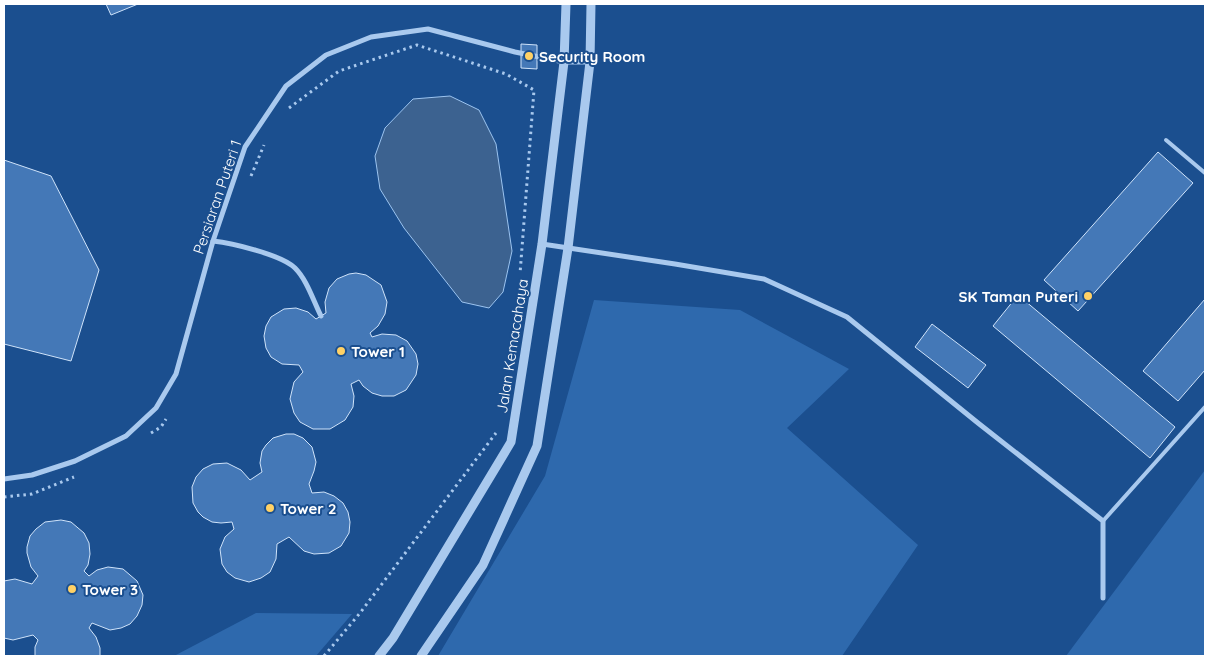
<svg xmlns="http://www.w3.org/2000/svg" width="1209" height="660" font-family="Quicksand,sans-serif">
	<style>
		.green { fill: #2e69ad }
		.water { fill: #3c6290; stroke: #9cc4f0 }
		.building { fill: #4478b7; stroke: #cfe3fa }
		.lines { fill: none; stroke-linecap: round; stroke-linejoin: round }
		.path { stroke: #a9c9ee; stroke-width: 3; stroke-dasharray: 2.5 4; stroke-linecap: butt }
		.service { stroke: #a9c9ee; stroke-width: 4 }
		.minor { stroke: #a9c9ee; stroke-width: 5 }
		.tertiary { stroke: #a9c9ee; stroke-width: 9 }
		.poi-dot { fill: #ffd166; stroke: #1b4f8f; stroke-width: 2 }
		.labels { text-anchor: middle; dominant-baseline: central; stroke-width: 4; stroke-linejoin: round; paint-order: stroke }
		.poi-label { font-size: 15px; font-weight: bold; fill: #fff; stroke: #1b4f8f; text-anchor: start }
		.street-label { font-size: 15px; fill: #fff; stroke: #1b4f8f }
	</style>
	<rect width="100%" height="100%" fill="#1b4f8f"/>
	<g class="green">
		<polygon points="594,300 740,310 849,369 787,428 918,545 842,656 438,656 545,476"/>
		<polygon points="1205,470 1205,656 1066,656"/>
		<polygon points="256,613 352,614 316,656 174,656"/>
	</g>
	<polygon class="water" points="450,96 479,110 496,144 512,251 503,292 489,308 462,302 404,228 380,189 375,156 385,128 413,99"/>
	<g class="building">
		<polygon points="106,4 138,4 111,15"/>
		<polygon points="521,44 537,45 537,69 521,68"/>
		<polygon points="1158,152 1193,183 1078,311 1044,280"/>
		<polygon points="4,160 51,176 99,270 71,361 4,344"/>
		<polygon points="356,273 366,275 381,285 387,302 385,314 378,326 370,333 372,337 382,334 396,335 407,341 416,354 418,364 416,375 406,390 394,396 382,396 372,393 363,386 359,380 351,384 354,396 353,407 345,420 330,429 313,429 300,422 294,413 290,399 294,382 303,372 299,365 282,364 271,357 266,348 264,336 266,326 271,317 284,309 296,308 308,312 316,319 326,313 325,302 329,288 337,279 349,274"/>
		<polygon points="1018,295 1175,427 1150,458 993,326"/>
		<polygon points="1205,299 1205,370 1178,401 1143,371"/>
		<polygon points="932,324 986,365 968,388 915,347"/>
		<polygon points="286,434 294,434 303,438 312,447 316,462 314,471 309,484 312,493 324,492 334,496 343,503 348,512 350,522 349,533 341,546 329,553 314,554 304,551 289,537 277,544 276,559 270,572 261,578 249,582 235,578 227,572 222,564 220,549 225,537 234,529 232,522 221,523 212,522 203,517 198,512 193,503 192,487 196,477 203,469 213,464 227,463 241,470 250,480 262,472 260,463 262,451 266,445 273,438"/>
		<polygon points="61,520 71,522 84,533 89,543 90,554 88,565 84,571 89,576 97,570 108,567 123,569 137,581 143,595 142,605 137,616 130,624 121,628 110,630 92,623 89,628 96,637 100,648 100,656 35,656 35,647 38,640 33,635 13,640 4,638 4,581 15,579 32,584 38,576 31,567 27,553 27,547 30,536 36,529 45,522"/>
	</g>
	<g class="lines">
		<g class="path">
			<polyline points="289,108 339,71 417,45 506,74 534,90 520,274"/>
			<polyline points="251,176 264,145"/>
			<polyline points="151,433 161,427 166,419"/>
			<polyline points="4,497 32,494 74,477"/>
			<polyline points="324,656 360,613 496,433"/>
		</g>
		<g class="service">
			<polyline points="1166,140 1205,173"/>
			<polyline points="1103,521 1205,407"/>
		</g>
		<g class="minor">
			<path d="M213,241C232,243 282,255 295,268C307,280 313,300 321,316"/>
			<polyline points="542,244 675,264 764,279 847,317 978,423 1103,521 1103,598"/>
			<polyline points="4,479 32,475 75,461 126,436 156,408 176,374 213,241 245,147 286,86 326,55 371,37 428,29 515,52 564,62 590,62"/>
		</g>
		<g class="tertiary">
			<polyline points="379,656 393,638 511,442 542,244 564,62 566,4"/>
			<polyline points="421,656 483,565 537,446 568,248 590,62 591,4"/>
		</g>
	</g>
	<g class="poi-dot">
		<circle cx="529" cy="56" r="5"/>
		<circle cx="1088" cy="296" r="5"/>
		<circle cx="341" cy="351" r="5"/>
		<circle cx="270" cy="508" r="5"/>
		<circle cx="72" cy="589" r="5"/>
	</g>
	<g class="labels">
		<g class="poi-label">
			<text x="539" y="56">Security Room</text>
			<text x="1078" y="296" text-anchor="end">SK Taman Puteri</text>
			<text x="351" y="351">Tower 1</text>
			<text x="280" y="508">Tower 2</text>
			<text x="82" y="589">Tower 3</text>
		</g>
		<g class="street-label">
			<text transform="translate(217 197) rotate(-71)">Persiaran Puteri 1</text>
			<text transform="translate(512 346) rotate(-81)">Jalan Kemacahaya</text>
		</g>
	</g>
	<rect width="1209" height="660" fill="none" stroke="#ffffff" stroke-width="10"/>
</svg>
